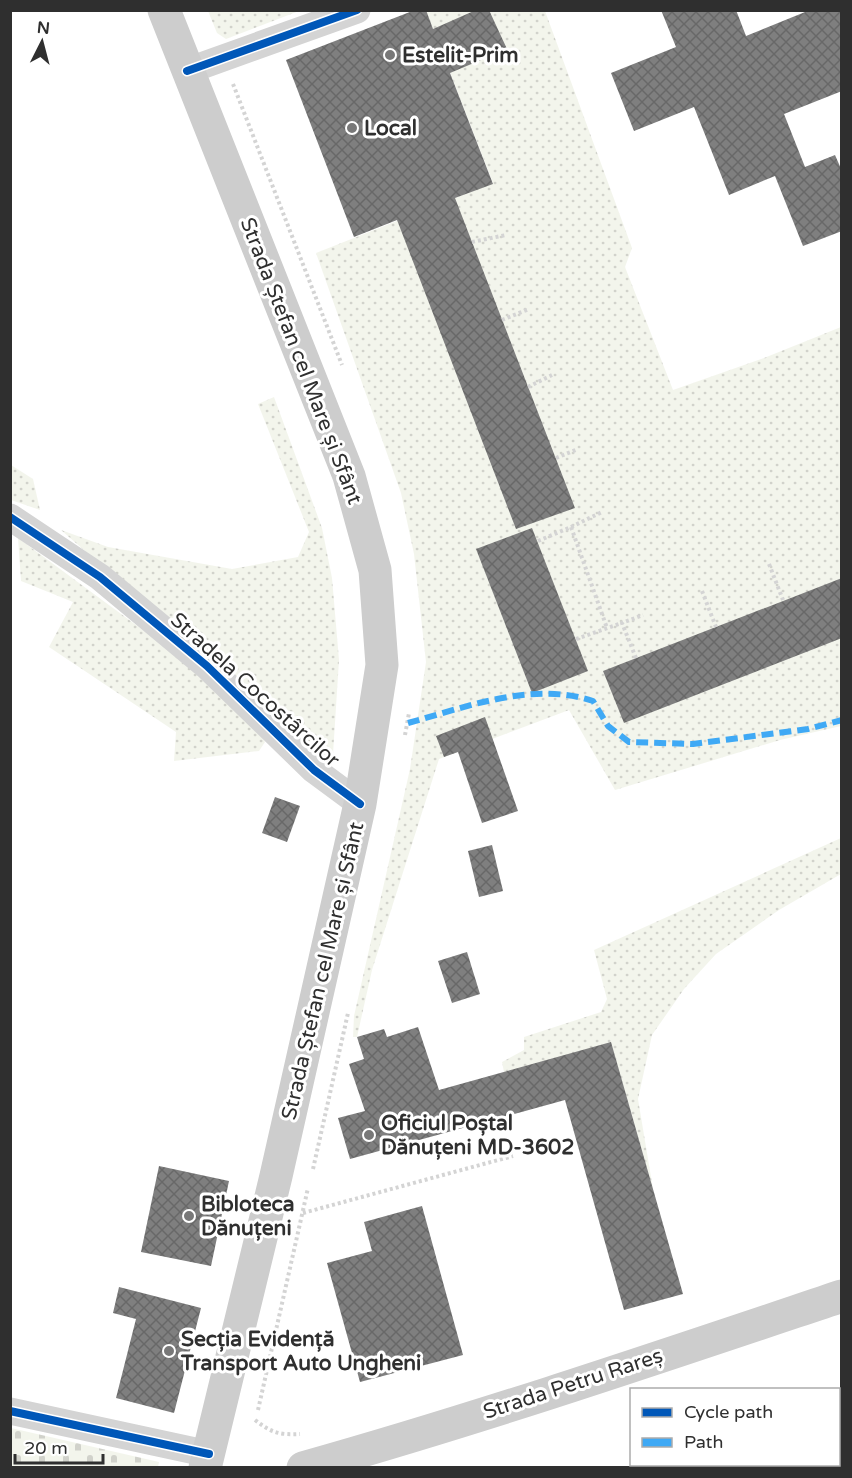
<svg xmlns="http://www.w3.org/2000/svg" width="852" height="1478" font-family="'Varela Round',sans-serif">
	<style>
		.cemetery { fill: url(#cemetery-stones) }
		.garden { fill: url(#garden-dots) }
		.building { fill: url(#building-cross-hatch) }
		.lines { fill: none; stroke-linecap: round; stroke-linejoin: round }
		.path { stroke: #d4d4d4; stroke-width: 4; stroke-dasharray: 3 3; stroke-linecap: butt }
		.minor { stroke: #d4d4d4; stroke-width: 27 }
		.secondary { stroke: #cdcdcd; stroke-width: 33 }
		.quiet { stroke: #3fa9f5; stroke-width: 6; stroke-dasharray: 12 6; stroke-linecap: butt }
		.cycleway-casing { stroke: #fff; stroke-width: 11 }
		.cycleway { stroke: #0057b8; stroke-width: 8 }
		.poi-dot { fill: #787878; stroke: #fff; stroke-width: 2 }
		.labels { text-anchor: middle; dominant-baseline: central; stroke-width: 6; stroke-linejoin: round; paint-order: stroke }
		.poi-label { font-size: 21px; font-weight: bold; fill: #2f2f2f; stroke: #fff; text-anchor: start }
		.street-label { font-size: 21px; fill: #2f2f2f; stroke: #fff }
	</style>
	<defs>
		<pattern id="cemetery-stones" width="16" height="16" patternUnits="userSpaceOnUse" patternTransform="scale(1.5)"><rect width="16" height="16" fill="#f3f5ec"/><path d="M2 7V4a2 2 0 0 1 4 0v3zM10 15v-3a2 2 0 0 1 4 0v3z" fill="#d1d2cb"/></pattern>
		<pattern id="garden-dots" width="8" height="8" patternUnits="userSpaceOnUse" patternTransform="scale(1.5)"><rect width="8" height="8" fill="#f3f5ec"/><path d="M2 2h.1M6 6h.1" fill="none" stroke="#d1d2cb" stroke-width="1.8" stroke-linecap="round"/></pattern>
		<pattern id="building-cross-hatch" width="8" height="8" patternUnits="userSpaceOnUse" patternTransform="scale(1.5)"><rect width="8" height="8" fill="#7f7f7f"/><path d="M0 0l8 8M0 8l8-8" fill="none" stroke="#686868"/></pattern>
	</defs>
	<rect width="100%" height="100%" fill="#fff"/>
	<polygon class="cemetery" points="11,1428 159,1462 158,1467 11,1467"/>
	<g class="garden">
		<polygon points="208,11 208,10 299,11 226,39 217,33"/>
		<polygon points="426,11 545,11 632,248 625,267 673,390 764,358 841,327 841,726 780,740 615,790 569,710 439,759 372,970 357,1037 353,1037 354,1016 410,769 426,662 414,554 401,493 316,253 493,183"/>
		<polygon points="274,397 322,528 332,578 339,660 333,754 329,764 61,530 108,547 232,569 298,557 309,532 258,404"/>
		<polygon points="11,465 33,479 40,510 11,500"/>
		<polygon points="18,538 174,653 255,725 265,742 259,751 174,761 176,732 49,647 73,602 21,581"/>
		<polygon points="841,838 841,874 779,910 716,954 684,989 652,1035 638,1099 653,1189 611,1043 504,1072 502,1062 524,1050 524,1037 601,1012 607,999 594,950"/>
	</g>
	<g class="building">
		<polygon points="415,10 426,10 433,29 476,10 489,10 507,49 450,73 493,184 455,198 575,508 516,529 397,220 354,237 286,60"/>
		<polygon points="661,10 736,10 746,36 810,10 842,10 842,91 784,114 805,167 835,155 842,171 842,231 803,246 775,176 729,195 694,107 634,131 611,73 676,47"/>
		<polygon points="532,528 588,671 532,693 476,549"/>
		<polygon points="842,578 842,638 624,723 603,671"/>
		<polygon points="485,717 518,811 482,823 458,752 444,757 436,736"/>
		<polygon points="275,797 300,806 287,842 262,833"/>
		<polygon points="492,845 503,891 479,897 468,851"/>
		<polygon points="467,952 480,994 452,1003 438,961"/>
		<polygon points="418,1027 439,1090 611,1042 683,1294 624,1310 565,1100 350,1159 338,1118 365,1111 349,1064 364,1059 357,1037 384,1029 387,1037"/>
		<polygon points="159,1166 229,1181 211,1266 141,1252"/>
		<polygon points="422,1206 463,1355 360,1382 327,1263 372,1251 364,1222"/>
		<polygon points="119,1287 201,1308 174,1413 116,1398 136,1319 113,1313"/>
	</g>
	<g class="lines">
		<g class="path">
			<polyline points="233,84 342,365"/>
			<polyline points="472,242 506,235"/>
			<polyline points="502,320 529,309"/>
			<polyline points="528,387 552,375"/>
			<polyline points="556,458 578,449"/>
			<polyline points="571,527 602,512"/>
			<polyline points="538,541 571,527 607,628"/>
			<polyline points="769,564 783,600"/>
			<polyline points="702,591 716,627"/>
			<polyline points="576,639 622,623"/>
			<polyline points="636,658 622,623 643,615"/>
			<polyline points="405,735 409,713"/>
			<polyline points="313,1169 348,1013"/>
			<polyline points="303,1213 513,1156"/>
			<polyline points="258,1410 308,1188"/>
			<path d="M255,1420C272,1433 279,1435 300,1434"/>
		</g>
		<g class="minor">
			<polyline points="187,71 357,10"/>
			<polyline points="10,517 100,577 207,666 314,770 360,804"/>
			<polyline points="10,1411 209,1454"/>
		</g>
		<g class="secondary">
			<polyline points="164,10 349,476 375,570 382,665 360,804 276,1176 205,1468"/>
			<path d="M303,1468C484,1417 663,1356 842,1296"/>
		</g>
		<path class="quiet" d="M408,723C466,707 533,681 593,701L608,726L629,742L693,744L808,729L842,720"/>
		<g class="cycleway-casing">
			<g id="cycleway">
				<polyline points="187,71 357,10"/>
				<polyline points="10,517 100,577 207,666 314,770 360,804"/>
				<polyline points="10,1411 209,1454"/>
			</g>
		</g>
		<use href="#cycleway" class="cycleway"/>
	</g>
	<g class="poi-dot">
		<circle cx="390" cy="55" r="6"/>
		<circle cx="352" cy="128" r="6"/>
		<circle cx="369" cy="1135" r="6"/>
		<circle cx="189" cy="1216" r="6"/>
		<circle cx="169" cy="1351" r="6"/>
	</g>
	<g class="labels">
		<g class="poi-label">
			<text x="402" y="55">Estelit-Prim</text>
			<text x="364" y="128">Local</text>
			<text x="381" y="1123">Oficiul Poștal<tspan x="381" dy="24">Dănuțeni MD-3602</tspan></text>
			<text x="201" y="1204">Bibloteca<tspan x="201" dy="24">Dănuțeni</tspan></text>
			<text x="181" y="1339">Secția Evidență<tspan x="181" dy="24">Transport Auto Ungheni</tspan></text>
		</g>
		<g class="street-label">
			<text transform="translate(301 361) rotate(69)">Strada Ștefan cel Mare și Sfânt</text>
			<text transform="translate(255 690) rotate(42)">Stradela Cocostârcilor</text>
			<text transform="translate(323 971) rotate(-77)">Strada Ștefan cel Mare și Sfânt</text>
			<text transform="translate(573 1384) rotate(-18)">Strada Petru Rareș</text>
		</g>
	</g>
	<rect width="852" height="1478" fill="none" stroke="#2f2f2f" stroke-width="24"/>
	<rect x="630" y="1388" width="210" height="78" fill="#ffffff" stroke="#acacac" stroke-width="1.5"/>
	<rect x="642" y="1408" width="30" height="9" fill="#0057b8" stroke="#acacac" stroke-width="1.5"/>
	<text x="684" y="1418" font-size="18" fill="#2f2f2f">Cycle path</text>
	<rect x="642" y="1438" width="30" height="9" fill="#3fa9f5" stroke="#acacac" stroke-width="1.5"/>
	<text x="684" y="1448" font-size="18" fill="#2f2f2f">Path</text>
	<g transform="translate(42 42) rotate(6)" stroke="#ffffff" stroke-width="4.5" paint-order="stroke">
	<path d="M0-4.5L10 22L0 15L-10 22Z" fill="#2f2f2f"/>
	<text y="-9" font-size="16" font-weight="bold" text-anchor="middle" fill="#2f2f2f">N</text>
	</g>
	<path d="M15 1454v9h88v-9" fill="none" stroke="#2f2f2f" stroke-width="3"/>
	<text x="24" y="1454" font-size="18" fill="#2f2f2f" stroke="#ffffff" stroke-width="4.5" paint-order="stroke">20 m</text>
</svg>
